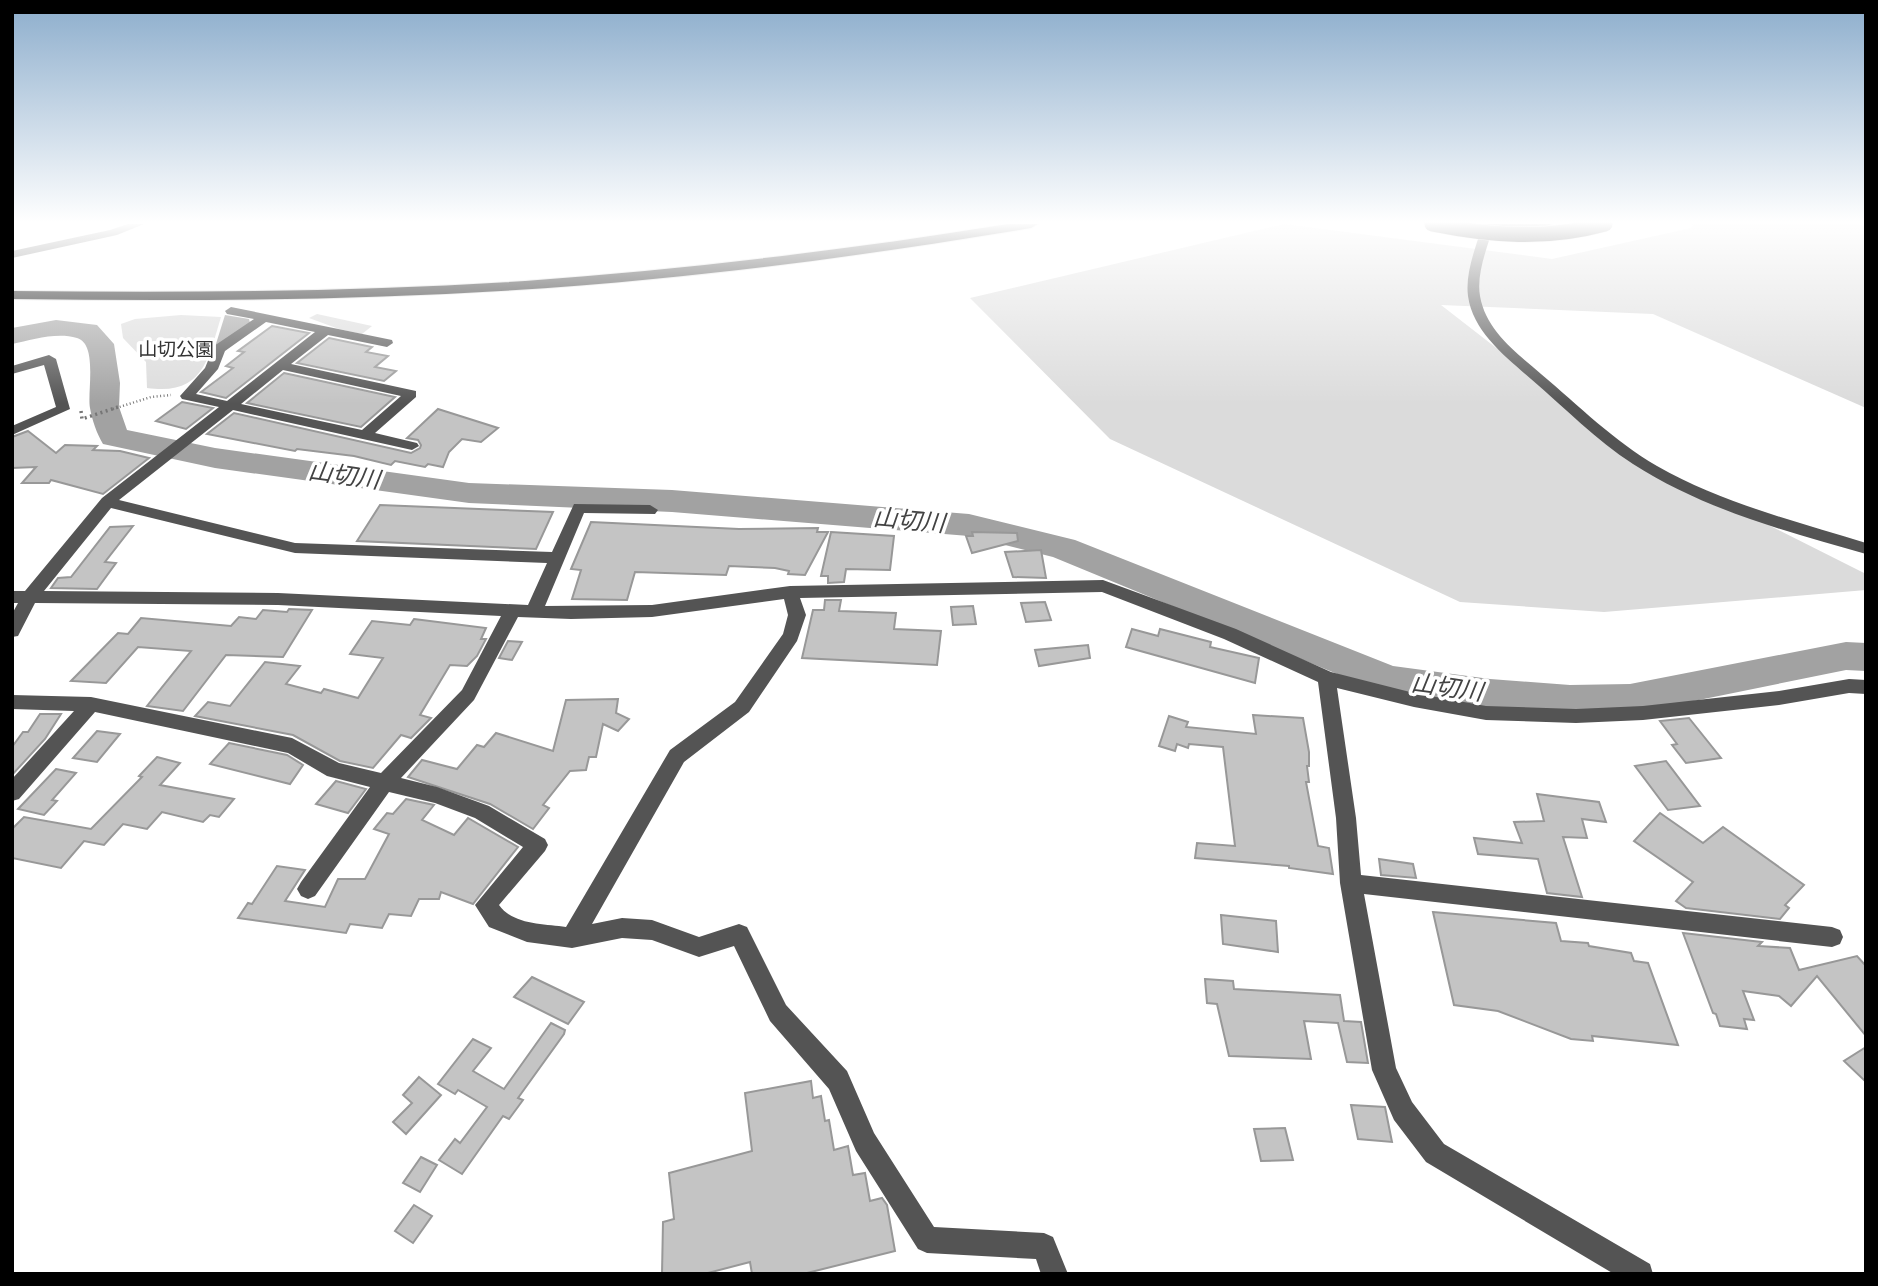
<svg xmlns="http://www.w3.org/2000/svg" width="1878" height="1286" font-family="'Sofia Sans Condensed','Noto Sans JP',sans-serif">
	<style>
		.green { fill: #dbdbdb }
		.water { fill: #a2a2a2 }
		.lines { fill: none; stroke-linecap: round; stroke-linejoin: round }
		.river { fill: #a2a2a2; fill-rule: evenodd }
		.building { fill: #c4c4c4; stroke: #989898; stroke-width: 2 }
		.highway-casing { stroke: #dbdbdb; stroke-width: 2 }
		.path-far1 { stroke: #767676; stroke-width: 2.5; stroke-dasharray: 1 2.5; stroke-linecap: butt }
		.path { stroke: #767676; stroke-width: 3.5; stroke-dasharray: 2 3.5; stroke-linecap: butt }
		.minor { fill: #545454; fill-rule: evenodd }
		.highway { fill: #000; fill-rule: evenodd }
		.highway-bridge-casing { stroke: #dbdbdb; stroke-width: 16; stroke-linecap: butt }
		.highway-bridge { stroke: #000; stroke-width: 15 }
		.labels { text-anchor: middle; dominant-baseline: central; stroke-width: 7; stroke-linejoin: round; paint-order: stroke }
		.far-park-label { font-size: 19px; fill: #323232; stroke: #fff }
		.water-label { font-size: 24px; font-style: italic; fill: #434343; stroke: #fff }
	</style>
	<rect width="100%" height="100%" fill="#fff"/>
	<g class="green">
		<polygon points="1284,224 1552,259 1691,228 1693,224 1858,224 1866,227 1866,408 1653,314 1441,305 1643,462 1866,574 1866,590 1604,612 1460,602 1110,439 970,298"/>
		<polygon points="317,314 372,326 362,334 339,329 309,318"/>
		<path d="M181,315L221,317C208,360 203,396 147,388L146,362L123,338L121,324L135,319Z"/>
	</g>
	<polygon class="water" points="225,315 249,319 250,323 215,347"/>
	<g class="lines">
		<path class="river" d="M56,320L97,325L114,344L120,383L119,407L127,430L215,448L469,483L672,490L969,514L1075,540L1393,666L1490,679L1570,685L1630,684L1846,642L1866,643V671L1846,670L1630,714L1570,715L1490,709L1376,690L1053,557L969,536L672,512L469,503L215,468L103,444C97,434 92,420 90,408C87,392 98,344 77,338C56,332 32,340 12,344V328Z"/>
	</g>
	<g class="building">
		<polygon points="272,326 309,333 226,398 201,392 233,368 226,366 244,352 238,351"/>
		<polygon points="329,338 372,347 366,352 388,356 375,367 396,371 384,381 297,363"/>
		<polygon points="284,373 395,397 361,427 247,403"/>
		<polygon points="182,402 213,408 186,429 156,421"/>
		<polygon points="438,409 498,428 481,442 462,439 449,452 443,467 428,464 425,467 395,461 391,465 354,456 297,449 295,451 207,434 234,413 411,453 420,448 421,445 418,440 407,438"/>
		<polygon points="28,431 56,453 65,445 97,446 93,450 120,451 149,458 103,494 51,480 49,483 22,483 36,467 12,468 12,437"/>
		<polygon points="380,505 553,512 536,549 357,541"/>
		<polygon points="591,522 739,529 818,528 817,532 828,532 805,575 788,574 789,571 775,568 729,566 726,575 635,572 627,600 572,599 581,570 571,569"/>
		<polygon points="133,526 105,562 116,563 97,589 51,588 58,578 71,577 110,527"/>
		<polygon points="831,532 894,536 890,570 846,569 844,582 828,583 828,576 821,576"/>
		<polygon points="972,532 1017,533 1018,541 972,553 966,536 973,536"/>
		<polygon points="1041,550 1046,578 1013,577 1005,552"/>
		<polygon points="825,600 841,600 839,611 896,613 894,629 941,631 937,665 802,658 813,610 824,610"/>
		<polygon points="1045,602 1051,620 1026,622 1021,603"/>
		<polygon points="973,606 976,624 953,625 951,607"/>
		<polygon points="289,609 312,610 283,657 226,655 183,711 147,706 191,651 138,647 106,683 71,681 118,633 128,634 141,618 231,626 239,617 256,619 263,610 287,612"/>
		<polygon points="414,619 486,628 481,639 486,639 477,656 467,666 450,665 420,715 431,718 411,738 401,735 373,768 340,761 293,735 195,716 208,702 230,706 265,662 300,666 286,684 321,693 324,689 358,698 383,658 350,654 372,621 410,625"/>
		<polygon points="1132,629 1158,636 1160,629 1211,642 1210,647 1259,658 1255,683 1126,647"/>
		<polygon points="508,641 522,642 512,660 499,658"/>
		<polygon points="1088,645 1090,658 1039,666 1035,650"/>
		<polygon points="618,699 616,713 629,719 618,731 603,724 596,757 589,757 586,770 570,771 543,805 549,808 533,829 490,804 408,777 422,760 457,769 477,745 484,747 496,733 553,751 566,700"/>
		<polygon points="40,714 61,714 45,739 12,775 12,747 23,732 28,732"/>
		<polygon points="1253,715 1303,718 1309,752 1309,766 1307,766 1309,782 1306,782 1318,846 1329,848 1333,874 1289,868 1289,866 1195,858 1197,843 1235,846 1223,747 1189,744 1188,748 1177,744 1175,751 1159,746 1169,716 1188,722 1186,727 1256,734"/>
		<polygon points="1689,718 1721,758 1686,763 1672,745 1677,744 1660,721"/>
		<polygon points="97,731 120,734 97,762 73,758"/>
		<polygon points="229,743 287,755 303,765 290,784 210,764"/>
		<polygon points="157,757 180,763 160,785 234,799 219,817 210,815 203,822 162,812 147,829 123,824 104,845 84,841 61,868 12,858 12,829 24,817 91,829 142,777 139,776"/>
		<polygon points="1666,761 1700,806 1668,810 1635,766"/>
		<polygon points="56,769 76,773 52,800 57,801 44,815 18,809"/>
		<polygon points="336,781 366,789 348,813 316,804"/>
		<polygon points="1537,794 1599,802 1606,822 1582,819 1587,838 1563,837 1582,897 1547,893 1538,859 1478,854 1474,838 1522,843 1514,822 1544,821"/>
		<polygon points="406,799 434,805 422,820 454,835 468,818 518,847 473,904 441,892 439,899 419,899 411,916 389,914 382,928 350,924 346,933 238,918 248,903 252,904 277,866 305,870 285,901 325,907 338,879 365,879 389,834 374,829 387,813 393,814"/>
		<polygon points="1660,813 1703,843 1723,827 1804,885 1785,905 1789,908 1780,919 1686,908 1676,901 1693,882 1634,841"/>
		<polygon points="1379,859 1413,864 1416,878 1381,875"/>
		<polygon points="1433,912 1556,923 1561,941 1588,943 1589,946 1631,953 1634,961 1648,963 1678,1045 1592,1036 1593,1041 1571,1039 1498,1011 1454,1005"/>
		<polygon points="1221,915 1276,921 1278,952 1223,944"/>
		<polygon points="1683,933 1762,942 1758,946 1790,948 1799,970 1857,956 1866,966 1866,1036 1817,976 1791,1006 1779,996 1743,991 1754,1020 1744,1019 1747,1029 1720,1026 1716,1014 1713,1013"/>
		<polygon points="532,977 584,1002 568,1024 514,997"/>
		<polygon points="1205,979 1233,981 1234,989 1340,995 1344,1021 1361,1022 1368,1063 1347,1062 1338,1023 1304,1021 1311,1059 1229,1056 1217,1004 1207,1003"/>
		<polygon points="551,1023 565,1030 564,1034 518,1098 523,1100 509,1119 503,1116 462,1174 439,1160 455,1139 460,1143 487,1107 458,1090 455,1094 438,1084 473,1039 491,1048 473,1071 504,1089"/>
		<polygon points="1866,1047 1866,1082 1844,1061"/>
		<polygon points="419,1077 441,1095 406,1134 393,1122 412,1103 403,1095"/>
		<polygon points="811,1081 813,1098 821,1096 825,1121 829,1120 834,1150 848,1146 853,1175 865,1173 870,1201 882,1198 887,1205 895,1251 803,1274 752,1274 750,1262 704,1274 662,1274 663,1222 674,1219 669,1173 752,1151 745,1093"/>
		<polygon points="1351,1105 1385,1107 1392,1142 1358,1139"/>
		<polygon points="1285,1128 1293,1160 1261,1161 1254,1129"/>
		<polygon points="421,1157 437,1165 420,1192 403,1183"/>
		<polygon points="414,1205 432,1216 413,1243 395,1231"/>
	</g>
	<g class="lines">
		<g class="highway-casing">
			<g id="highway">
				<path d="M1008,224H1038L1031,228C905,249 780,267 653,279C440,300 226,302 12,299V291C183,293 354,292 525,281C687,269 848,250 1008,224Z"/>
				<polygon points="1486,224 1550,224 1554,227 1547,231 1493,228"/>
			</g>
		</g>
		<polyline class="path-far1" points="113,409 151,397 171,395"/>
		<polyline class="path" points="81,411 82,419 118,407"/>
		<g class="minor">
			<polygon points="128,224 144,224 117,235 12,258 12,251 110,230"/>
			<path d="M1483,224H1494C1488,246 1476,273 1480,296C1486,331 1517,353 1541,374C1579,406 1614,441 1657,466C1722,503 1795,521 1866,543V554C1787,532 1703,509 1633,464C1596,440 1565,408 1531,379C1506,357 1473,332 1468,296C1465,273 1476,246 1483,224Z"/>
			<path d="M231,307L392,340L393,343L387,347L328,335L291,364L416,391V397L375,433L417,443L419,446L412,450L233,410L119,500L295,543L552,552L574,504L650,505L658,510L655,514L584,513L545,606L652,605L790,586L1103,580L1236,629L1331,672L1414,693L1486,706L1576,709L1643,706L1779,691L1849,679L1866,680V694L1849,693L1779,705L1643,720L1576,723L1486,720L1414,707L1337,688L1356,818L1361,875L1832,927L1840,930L1843,937L1840,944L1832,947L1364,894L1396,1068L1412,1102L1444,1144L1650,1264L1653,1274H1614L1426,1162L1394,1120L1372,1070L1340,883L1336,818L1318,682L1224,639L1102,592L800,598L806,615L797,641L749,712L684,762L592,924L622,918L652,920L699,937L739,924L747,927L786,1005L847,1071L874,1133L934,1227L1044,1233L1053,1237L1068,1274H1041L1036,1259L927,1253L918,1249L856,1151L829,1089L770,1021L734,946L699,957L652,940L622,938L572,948L527,942L489,927L475,905L523,847L475,818L435,803L389,792L315,896L308,899L301,896L297,889L301,882L370,787L327,776L288,753L95,712L19,799L12,801V779L74,711L12,709V695L91,697L292,738L339,763L381,773L462,690L501,616L278,605L35,603L18,636L12,637V614L18,603H12V591H25L102,498L219,407L182,399L180,396L205,368L214,346L254,319L227,314L225,311ZM266,322L315,332L227,401L196,394L218,369L225,351ZM283,370L401,396L362,430L241,404ZM111,508L295,553L547,563L528,605L278,593L44,591ZM784,599L788,615L783,634L735,702L670,750L566,927C544,924 513,925 499,905L545,851L548,845L545,839L489,806L437,787L401,778L474,700L518,617L571,619L652,617Z"/>
			<polygon points="49,355 56,359 70,409 12,435 12,426 56,407 44,365 12,374 12,366"/>
		</g>
		<use href="#highway" class="highway"/>
		<g class="highway-bridge-casing">
			<path id="highway-bridge" d="M1432,224C1491,236 1547,240 1605,224"/>
		</g>
		<use href="#highway-bridge" class="highway-bridge"/>
	</g>
	<linearGradient id="sky" x2="0" y2="1"><stop stop-color="#8cadcc"/><stop offset="0.55" stop-color="#fff"/><stop offset="1" stop-color="#fff" stop-opacity="0"/></linearGradient>
	<rect width="1878" height="404" fill="url(#sky)"/>
	<g class="labels">
		<g class="far-park-label">
			<text x="176" y="350">山切公園</text>
		</g>
		<g class="water-label">
			<text transform="translate(344 476) rotate(8)">山切川</text>
			<text transform="translate(909 521) rotate(5)">山切川</text>
			<text transform="translate(1447 688) rotate(8)">山切川</text>
		</g>
	</g>
	<rect width="1878" height="1286" fill="none" stroke="#000000" stroke-width="28"/>
</svg>
